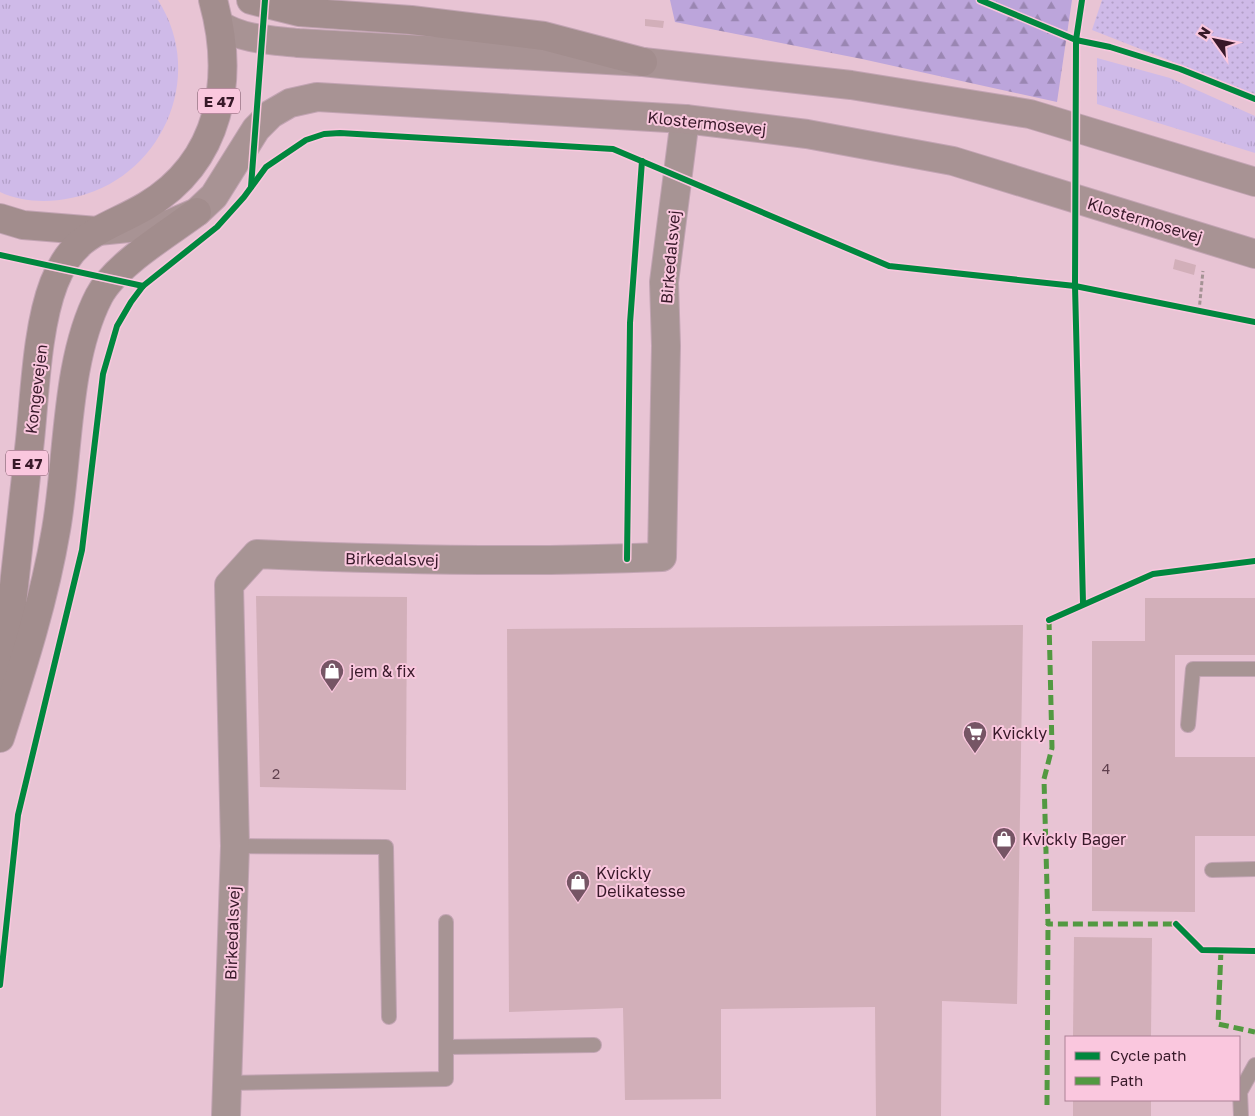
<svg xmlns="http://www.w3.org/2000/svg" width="1255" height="1116" font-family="'Golos Text',sans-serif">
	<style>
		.grass { fill: url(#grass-tufts) }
		.forest { fill: url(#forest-firs) }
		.park { fill: url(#park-dots) }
		.building { fill: #d2afb9 }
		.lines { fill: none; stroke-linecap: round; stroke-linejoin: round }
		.lane-casing { stroke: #c2a4b3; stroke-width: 16 }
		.street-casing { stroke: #c2a4b3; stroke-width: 30 }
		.secondary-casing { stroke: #c2a4b3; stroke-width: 30 }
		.primary-casing { stroke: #c2a4b3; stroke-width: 30 }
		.path { stroke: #a49294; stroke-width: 3; stroke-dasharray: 4 2.5; stroke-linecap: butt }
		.lane { stroke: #a79494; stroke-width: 14 }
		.street { stroke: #a79494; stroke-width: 28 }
		.secondary { stroke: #a89394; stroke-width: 28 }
		.primary { stroke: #a28d8d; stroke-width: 28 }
		.quiet { stroke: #529941; stroke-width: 5; stroke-dasharray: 10 5; stroke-linecap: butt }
		.cycleway-casing { stroke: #fac7de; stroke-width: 9 }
		.cycleway { stroke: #00873e; stroke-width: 6 }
		.labels { text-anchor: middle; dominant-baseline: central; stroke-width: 4; stroke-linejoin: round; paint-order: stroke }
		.number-label { font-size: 14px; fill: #60404e }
		.shield { fill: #fac7de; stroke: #724d5f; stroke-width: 1 }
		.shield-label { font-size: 15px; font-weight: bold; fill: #381929 }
		.street-label { font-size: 16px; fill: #381929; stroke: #fac7de }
		.poi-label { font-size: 16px; fill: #381929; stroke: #fac7de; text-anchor: start }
	</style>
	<defs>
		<pattern id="grass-tufts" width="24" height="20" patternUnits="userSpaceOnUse" patternTransform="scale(1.25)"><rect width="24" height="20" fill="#cfbae8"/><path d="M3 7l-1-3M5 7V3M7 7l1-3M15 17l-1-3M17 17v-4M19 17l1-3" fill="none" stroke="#b29fc7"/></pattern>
		<pattern id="forest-firs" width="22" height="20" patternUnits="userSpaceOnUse" patternTransform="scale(1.25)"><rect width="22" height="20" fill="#bca5db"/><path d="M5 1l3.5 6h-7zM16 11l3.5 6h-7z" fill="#9a86b2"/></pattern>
		<pattern id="park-dots" width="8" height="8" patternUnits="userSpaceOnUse" patternTransform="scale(1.25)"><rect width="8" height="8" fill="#cfbae8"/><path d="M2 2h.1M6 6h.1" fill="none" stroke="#b29fc7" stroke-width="1.8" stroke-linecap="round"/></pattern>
	</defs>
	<rect width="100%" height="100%" fill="#e8c4d4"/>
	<g class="grass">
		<path d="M0,0H158C208,78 160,181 71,198C48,203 21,202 0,192Z"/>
		<polygon points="1097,58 1170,78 1255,116 1255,153 1097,104"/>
	</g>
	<polygon class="forest" points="670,0 1072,0 1057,102 862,59 675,22"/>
	<polygon class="park" points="1102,0 1255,0 1255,94 1092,30"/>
	<g class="building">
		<polygon points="645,19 664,21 663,28 645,26"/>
		<polygon points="1175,259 1196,265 1194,275 1173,269"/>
		<polygon points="256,596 407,597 406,790 260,787"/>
		<polygon points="1145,598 1255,598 1255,655 1175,655 1175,757 1255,757 1255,836 1195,836 1195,912 1092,911 1092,641 1145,641"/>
		<polygon points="1023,625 1017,1004 942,1001 941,1116 876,1116 875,1007 721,1009 721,1099 625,1100 623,1008 509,1012 507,629"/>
		<polygon points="1074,937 1152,938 1151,1037 1073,1037"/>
		<rect x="1073" y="1100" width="78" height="16"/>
	</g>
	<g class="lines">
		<g class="lane-casing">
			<g id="lane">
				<polyline points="1188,725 1193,669 1255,669"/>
				<polyline points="235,846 386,847 389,1017"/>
				<polyline points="1212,870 1255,869"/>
				<polyline points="447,1047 594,1045"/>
				<polyline points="227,1083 446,1079 446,922"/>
				<polyline points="1241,1116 1240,1092 1255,1065"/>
			</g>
		</g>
		<g class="street-casing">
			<path id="street" d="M226,1116L235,846L229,585L257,554C392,560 526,563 662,557L666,346L664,282L685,119"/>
		</g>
		<g class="secondary-casing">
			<g id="secondary">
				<path d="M220,25C243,40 272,40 298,43L643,62L851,85L1030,114L1255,182"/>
				<polyline points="98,231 169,224 197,212 214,196 256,129 271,114 290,103 317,97 685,119 807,134 953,161 1255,254"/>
			</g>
		</g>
		<g class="primary-casing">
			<g id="primary">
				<polyline points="251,0 299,12 411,20 544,36 643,62"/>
				<polyline points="0,218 23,225 97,231"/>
				<path d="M0,713C10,622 20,531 30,440C35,392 37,327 54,283C74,232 105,230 146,206C221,161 235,79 213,0"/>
				<path d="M0,738C22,669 44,601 56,530C69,456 65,362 99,296C115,265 169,233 197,212"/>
			</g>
		</g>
		<polyline class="path" points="1199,311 1203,271"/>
		<use href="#lane" class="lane"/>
		<use href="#street" class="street"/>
		<use href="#secondary" class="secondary"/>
		<use href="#primary" class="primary"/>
		<g class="quiet">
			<polyline points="1049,620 1052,748 1044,779 1048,924 1176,924"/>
			<polyline points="1221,950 1218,1024 1255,1032"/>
			<polyline points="1047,1105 1048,924"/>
		</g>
		<g class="cycleway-casing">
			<g id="cycleway">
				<polyline points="980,0 1076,40 1110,47 1180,69 1255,99"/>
				<polyline points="1082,0 1076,40 1075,286 1083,603"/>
				<polyline points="251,187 265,0"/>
				<polyline points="0,255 143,286"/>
				<polyline points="627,559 630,323 642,161"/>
				<polyline points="1049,620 1153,574 1255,561"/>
				<polyline points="1176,924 1202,950 1255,951"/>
				<polyline points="0,985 18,815 82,550 103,374 117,326 131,302 143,286 217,227 244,197 266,167 306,140 324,134 340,133 613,149 889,266 1075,286 1255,322"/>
			</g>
		</g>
		<use href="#cycleway" class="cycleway"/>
	</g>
	<defs>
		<g id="shop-pin" transform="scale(1.25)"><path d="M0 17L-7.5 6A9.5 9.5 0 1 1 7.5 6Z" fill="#765565" stroke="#fac7de"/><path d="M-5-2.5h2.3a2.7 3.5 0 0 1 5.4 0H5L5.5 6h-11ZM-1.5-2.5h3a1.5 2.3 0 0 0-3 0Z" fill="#fff"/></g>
		<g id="supermarket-pin" transform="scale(1.25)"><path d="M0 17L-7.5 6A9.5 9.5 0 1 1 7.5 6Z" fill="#765565" stroke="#fac7de"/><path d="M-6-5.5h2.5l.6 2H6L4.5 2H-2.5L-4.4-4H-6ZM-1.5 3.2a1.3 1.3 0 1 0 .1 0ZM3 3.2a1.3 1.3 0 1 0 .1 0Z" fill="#fff"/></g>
	</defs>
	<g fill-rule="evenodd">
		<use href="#shop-pin" x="332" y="671"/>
		<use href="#supermarket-pin" x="975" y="733"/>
		<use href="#shop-pin" x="1004" y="839"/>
		<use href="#shop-pin" x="578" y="882"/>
	</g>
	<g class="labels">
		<g class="number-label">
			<text x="1106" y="768">4</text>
			<text x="276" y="773">2</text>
		</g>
		<g class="shield">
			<rect x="198" y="88.5" width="42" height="25" rx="4"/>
			<rect x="6" y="450.5" width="42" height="25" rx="4"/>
		</g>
		<g class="shield-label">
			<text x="219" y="101">E 47</text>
			<text x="27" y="463">E 47</text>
		</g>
		<g class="street-label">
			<text transform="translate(707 123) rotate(6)">Klostermosevej</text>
			<text transform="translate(1145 220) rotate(17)">Klostermosevej</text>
			<text transform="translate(670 257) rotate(-85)">Birkedalsvej</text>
			<text transform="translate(36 389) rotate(-83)">Kongevejen</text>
			<text transform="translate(392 559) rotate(1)">Birkedalsvej</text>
			<text transform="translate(232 933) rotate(-88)">Birkedalsvej</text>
		</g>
		<g class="poi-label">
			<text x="350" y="671">jem &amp; fix</text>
			<text x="992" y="733">Kvickly</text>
			<text x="1022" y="839">Kvickly Bager</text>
			<text x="596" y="873">Kvickly<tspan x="596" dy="18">Delikatesse</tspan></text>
		</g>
	</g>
	<rect x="1065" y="1036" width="175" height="65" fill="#fac7de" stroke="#ac8196"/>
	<rect x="1075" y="1052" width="25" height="8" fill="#00873e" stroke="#ac8196"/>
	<text x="1110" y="1061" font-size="15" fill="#381929">Cycle path</text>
	<rect x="1075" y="1077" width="25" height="8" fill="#529941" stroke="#ac8196"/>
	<text x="1110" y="1086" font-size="15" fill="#381929">Path</text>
	<g transform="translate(1215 40) rotate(303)" stroke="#fac7de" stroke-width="4" paint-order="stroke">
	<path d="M0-4L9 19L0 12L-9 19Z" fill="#381929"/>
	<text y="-8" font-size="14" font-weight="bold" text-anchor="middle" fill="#381929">N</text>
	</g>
</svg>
